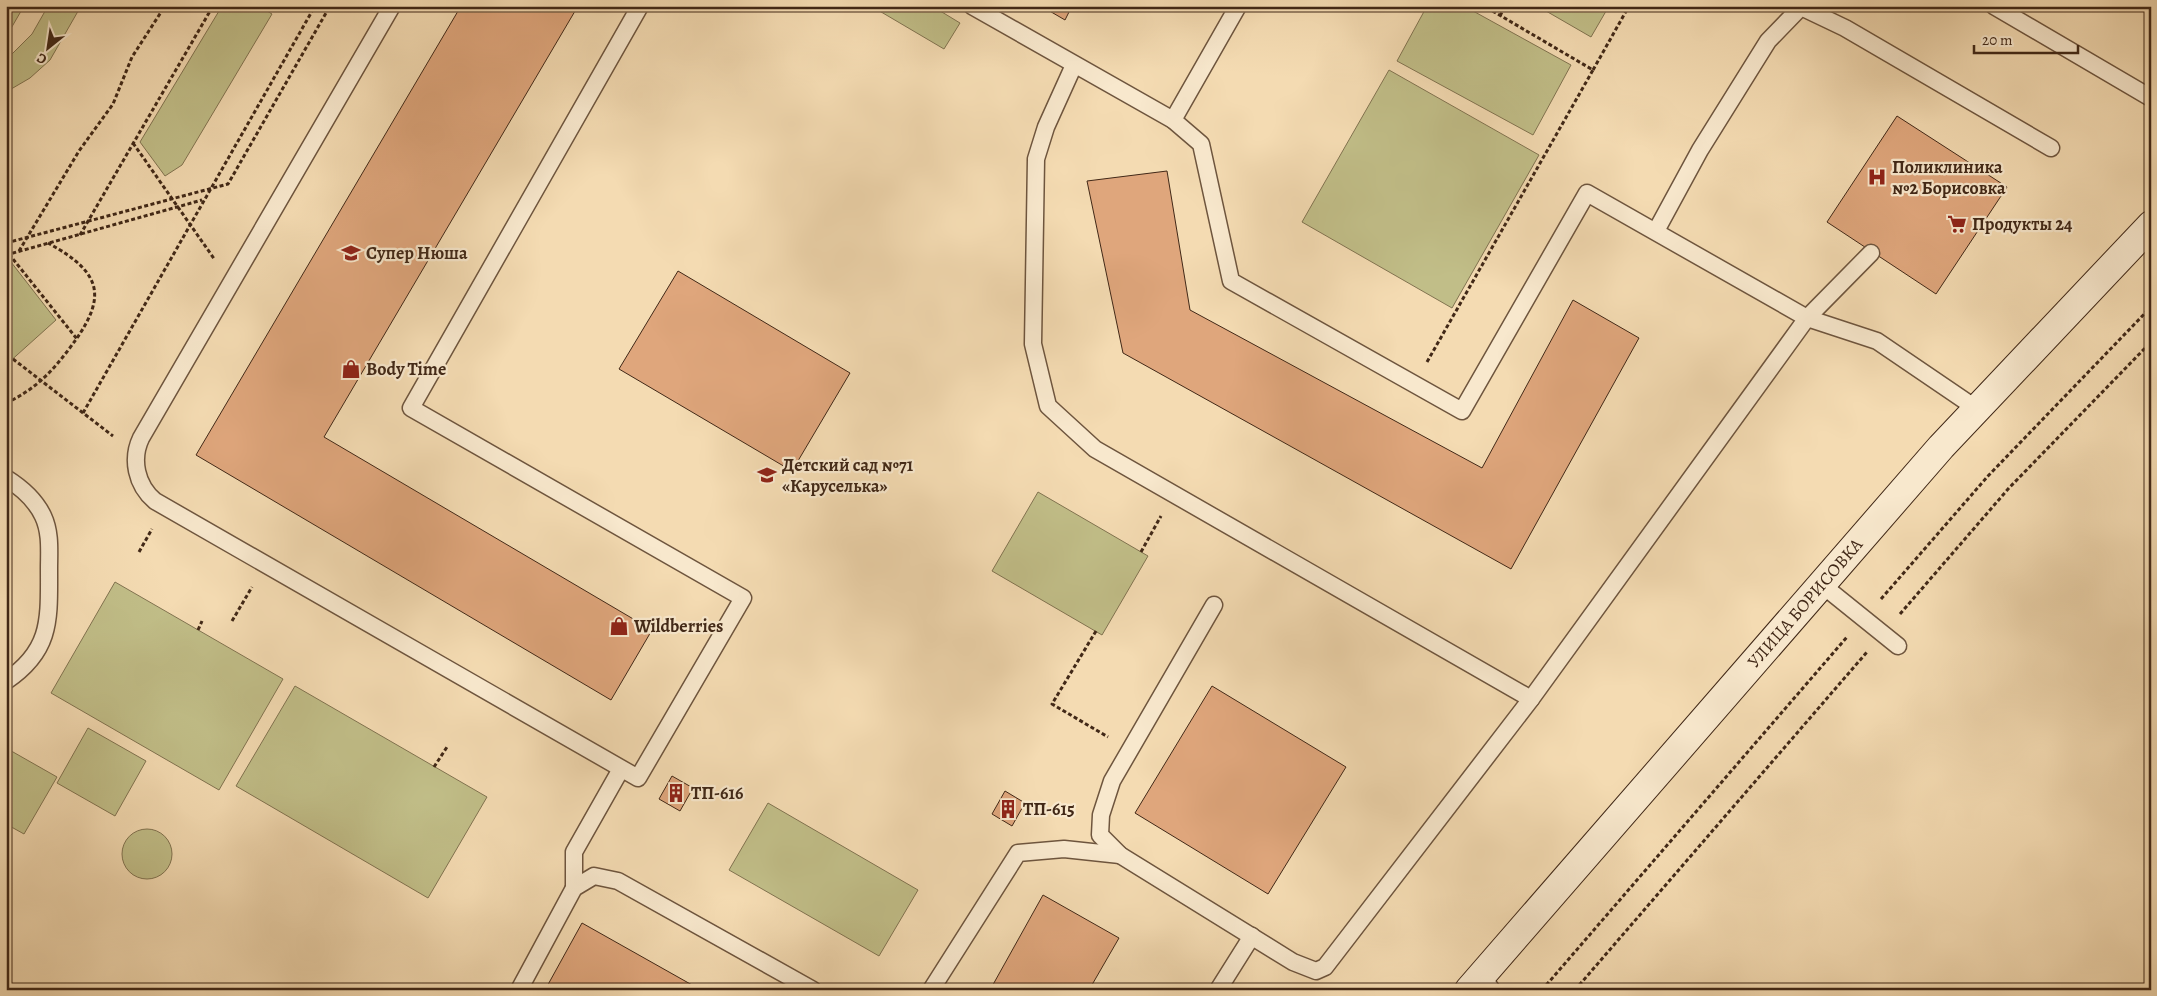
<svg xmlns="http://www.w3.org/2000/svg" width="2157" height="996" font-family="Alegreya,serif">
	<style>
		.green { fill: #c1be88; stroke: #817350 }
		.building { fill: #dfa67c; stroke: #412817 }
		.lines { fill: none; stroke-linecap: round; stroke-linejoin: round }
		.lane-casing { stroke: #6e553e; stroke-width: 19 }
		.secondary-casing { stroke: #412817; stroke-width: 30 }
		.path { stroke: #412817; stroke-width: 3; stroke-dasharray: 4 2.5; stroke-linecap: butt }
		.lane { stroke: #f8e8cd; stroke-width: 16 }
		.secondary { stroke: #f8e8cd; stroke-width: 28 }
		.labels { text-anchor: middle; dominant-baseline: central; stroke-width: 4.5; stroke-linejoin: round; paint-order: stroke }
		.poi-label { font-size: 18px; font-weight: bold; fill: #412817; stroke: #f8e8cd; text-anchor: start }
		.street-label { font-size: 18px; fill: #412817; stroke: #f8e8cd }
	</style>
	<rect width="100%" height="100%" fill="#f4dbb2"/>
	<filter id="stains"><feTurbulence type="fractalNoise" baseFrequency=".004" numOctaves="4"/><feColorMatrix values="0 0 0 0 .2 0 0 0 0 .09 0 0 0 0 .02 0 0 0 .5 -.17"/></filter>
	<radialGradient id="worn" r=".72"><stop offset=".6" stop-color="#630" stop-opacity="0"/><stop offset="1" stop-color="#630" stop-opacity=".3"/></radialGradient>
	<g class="green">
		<polygon points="6,6 24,6 6,37"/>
		<polygon points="48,6 81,6 50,60 30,78 6,92 6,60 32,34"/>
		<polygon points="222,6 259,6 272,14 182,165 165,176 140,142"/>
		<polygon points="871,6 932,6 960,23 944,49"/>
		<polygon points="1427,6 1464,6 1571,65 1533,135 1397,61"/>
		<polygon points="1549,6 1609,6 1591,37 1546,11"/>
		<polygon points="1389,70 1539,155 1452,308 1302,222"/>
		<polygon points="11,262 56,320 7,364 6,266"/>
		<polygon points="1038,492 1148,556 1102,635 992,571"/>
		<polygon points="115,582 283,679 219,790 51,693"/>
		<polygon points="295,686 487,797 428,898 236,786"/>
		<polygon points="88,728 146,761 115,816 57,783"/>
		<polygon points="6,748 57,777 24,834 6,824"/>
		<polygon points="768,803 918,890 879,956 729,870"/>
		<circle cx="147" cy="854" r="25"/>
	</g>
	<g class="building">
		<polygon points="461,6 578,6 324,437 652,630 611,700 196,455"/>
		<polygon points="1041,6 1072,6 1065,20"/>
		<polygon points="1897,116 2007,187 1936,294 1827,222"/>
		<polygon points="1167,171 1190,310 1482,468 1573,300 1639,338 1511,569 1123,353 1087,181"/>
		<polygon points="678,271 850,373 792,471 619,369"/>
		<polygon points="1212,686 1346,767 1268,894 1135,813"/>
		<polygon points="672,776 693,788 680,811 659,799"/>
		<polygon points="1005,791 1025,803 1012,826 992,814"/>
		<polygon points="1043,895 1119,938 1089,990 990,990"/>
		<polygon points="582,923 701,990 545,990"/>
	</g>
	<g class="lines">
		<g class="lane-casing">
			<g id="lane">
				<path d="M392,6L141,438C131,459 136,485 155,501L638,778L743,598L411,408L640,6"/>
				<polyline points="972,6 1173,120 1201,144 1231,281 1462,411 1587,193 1807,318 1877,341 1977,409"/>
				<polyline points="1994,6 2151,98"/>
				<polyline points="1074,65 1046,127 1036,159 1033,344 1048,406 1095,449 1531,699 1807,318 1871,253"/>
				<polyline points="1173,120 1238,6"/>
				<polyline points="1656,231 1700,150 1768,41 1801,7 1845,28 2051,148"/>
				<path d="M6,478C22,488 35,499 43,516C51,533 49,551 49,569C49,619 52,650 6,681"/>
				<polyline points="1821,584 1898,646"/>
				<polyline points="1214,605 1112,781 1101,815 1100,835 1120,855 1293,962 1316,971 1325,967 1531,699"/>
				<polyline points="574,888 574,852 621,769"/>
				<polyline points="1481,975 1492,990"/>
				<polyline points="519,990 574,888 594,876 618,881 813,990"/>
				<polyline points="931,990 1018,853 1064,849 1120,855"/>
				<polyline points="1218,990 1252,936"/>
			</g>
		</g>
		<g class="secondary-casing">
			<polyline id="secondary" points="1469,990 1941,447 2151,225"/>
		</g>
		<g class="path">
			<polyline points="1500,16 1505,6"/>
			<polyline points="1593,70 1629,6"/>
			<polyline points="133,143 215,260"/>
			<polyline points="80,235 213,6"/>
			<polyline points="6,243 228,184 330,6"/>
			<polyline points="19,251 79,151 113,104 132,57 165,6"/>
			<polyline points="9,254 77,339"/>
			<polyline points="6,255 202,200"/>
			<polyline points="13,359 113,436"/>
			<polyline points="1427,362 1593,70 1484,6"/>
			<path d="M6,403C33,391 52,372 69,349C107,299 105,274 48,243"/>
			<polyline points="83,413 315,6"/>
			<polyline points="139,552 152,529"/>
			<polyline points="1141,552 1161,516"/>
			<polyline points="1881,599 1988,476 2151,307"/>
			<polyline points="1900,614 2009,488 2151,342"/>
			<polyline points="232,621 252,587"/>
			<polyline points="198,630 202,621"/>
			<polyline points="1096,631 1052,704 1108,737"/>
			<polyline points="434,767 447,747"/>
			<polyline points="1542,990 1847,637"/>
			<polyline points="1575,990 1867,652"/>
		</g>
		<use href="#lane" class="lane"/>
		<use href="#secondary" class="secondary"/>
	</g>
	<defs>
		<g id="hospital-bare" transform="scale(1.5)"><path d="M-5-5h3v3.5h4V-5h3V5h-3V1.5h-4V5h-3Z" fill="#8f2418" stroke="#f8e8cd" stroke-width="2.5" paint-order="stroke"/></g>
		<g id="supermarket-bare" transform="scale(1.5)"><path d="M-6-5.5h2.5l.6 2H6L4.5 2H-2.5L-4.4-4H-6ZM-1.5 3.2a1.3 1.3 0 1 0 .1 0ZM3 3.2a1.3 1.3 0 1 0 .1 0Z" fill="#8f2418" stroke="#f8e8cd" stroke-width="2.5" paint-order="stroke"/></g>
		<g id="school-bare" transform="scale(1.5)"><path d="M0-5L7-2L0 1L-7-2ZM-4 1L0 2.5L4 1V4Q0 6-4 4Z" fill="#8f2418" stroke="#f8e8cd" stroke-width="2.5" paint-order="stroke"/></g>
		<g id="shop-bare" transform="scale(1.5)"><path d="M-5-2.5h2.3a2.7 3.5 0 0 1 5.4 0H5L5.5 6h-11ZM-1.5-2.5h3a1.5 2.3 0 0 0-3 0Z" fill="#8f2418" stroke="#f8e8cd" stroke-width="2.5" paint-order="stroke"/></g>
		<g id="building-bare" transform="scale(1.5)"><path d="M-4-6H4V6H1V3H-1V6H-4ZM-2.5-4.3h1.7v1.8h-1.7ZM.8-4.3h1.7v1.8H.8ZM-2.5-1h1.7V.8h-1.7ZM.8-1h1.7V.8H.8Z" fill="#8f2418" stroke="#f8e8cd" stroke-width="2.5" paint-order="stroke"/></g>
	</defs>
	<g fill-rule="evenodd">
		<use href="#hospital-bare" x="1877" y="177"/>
		<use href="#supermarket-bare" x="1957" y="224"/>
		<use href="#school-bare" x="351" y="253"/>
		<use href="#shop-bare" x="351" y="369"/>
		<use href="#school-bare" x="767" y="475"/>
		<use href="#shop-bare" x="619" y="626"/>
		<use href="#building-bare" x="676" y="793"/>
		<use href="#building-bare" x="1008" y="809"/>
	</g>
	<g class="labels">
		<g class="poi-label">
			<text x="1892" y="167">Поликлиника<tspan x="1892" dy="21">№2 Борисовка</tspan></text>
			<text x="1972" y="224">Продукты 24</text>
			<text x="366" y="253">Супер Нюша</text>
			<text x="366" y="369">Body Time</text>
			<text x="782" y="465">Детский сад №71<tspan x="782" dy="21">«Каруселька»</tspan></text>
			<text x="634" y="626">Wildberries</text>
			<text x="691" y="793">ТП-616</text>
			<text x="1023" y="809">ТП-615</text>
		</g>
		<g class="street-label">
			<text transform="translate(1805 603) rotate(-49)">УЛИЦА БОРИСОВКА</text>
		</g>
	</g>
	<rect width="2157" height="996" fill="none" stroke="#f4dbb2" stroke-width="25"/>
	<rect x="8" y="8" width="2142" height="981" fill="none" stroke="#412817" stroke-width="2.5"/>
	<rect x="12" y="12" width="2132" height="971" fill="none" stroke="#412817"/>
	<g transform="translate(48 48) rotate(210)" stroke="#f8e8cd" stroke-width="4" paint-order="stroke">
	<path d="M0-4L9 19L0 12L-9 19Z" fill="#412817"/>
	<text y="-8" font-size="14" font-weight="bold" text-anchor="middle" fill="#412817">С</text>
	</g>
	<path d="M1974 45v8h104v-8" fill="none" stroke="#412817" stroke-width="2.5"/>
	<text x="1982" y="45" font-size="15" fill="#412817" stroke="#f8e8cd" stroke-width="4" paint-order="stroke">20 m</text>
	<rect width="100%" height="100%" filter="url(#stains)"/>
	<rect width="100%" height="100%" fill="url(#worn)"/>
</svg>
